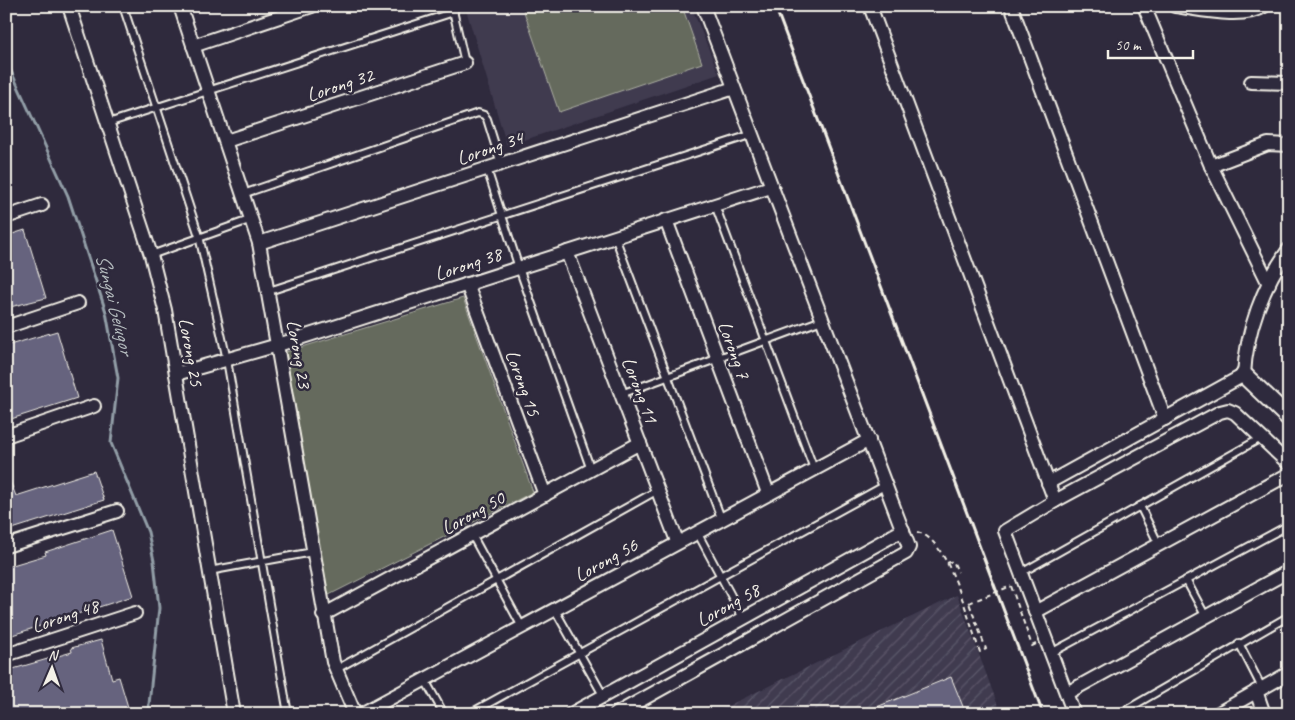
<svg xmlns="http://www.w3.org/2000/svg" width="1295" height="720" font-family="Caveat,sans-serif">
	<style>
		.built { fill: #403b50 }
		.industrial { fill: url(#industrial-furrows) }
		.green { fill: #656b5d; stroke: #acaea2 }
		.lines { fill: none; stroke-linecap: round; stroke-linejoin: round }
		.stream { stroke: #929ea7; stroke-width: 3 }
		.building { fill: #66647e; stroke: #f4f1e8 }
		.service-casing { stroke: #f4f1e8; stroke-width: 10 }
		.minor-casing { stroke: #f4f1e8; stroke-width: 16 }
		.tertiary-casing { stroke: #f4f1e8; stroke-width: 20 }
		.path { stroke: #f4f1e8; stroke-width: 2; stroke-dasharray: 5 4; stroke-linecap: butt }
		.service { stroke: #2f2a3d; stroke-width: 6 }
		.minor { stroke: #2f2a3d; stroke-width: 12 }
		.tertiary { stroke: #2f2a3d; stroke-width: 16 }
		.rail { stroke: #f4f1e8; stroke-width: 3 }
		.path-bridge { stroke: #f4f1e8; stroke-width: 2; stroke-dasharray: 5 4; stroke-linecap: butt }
		.labels { text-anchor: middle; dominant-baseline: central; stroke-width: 5; stroke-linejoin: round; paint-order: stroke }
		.street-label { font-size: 20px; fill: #f4f1e8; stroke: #2f2a3d }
		.water-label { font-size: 21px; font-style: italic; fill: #b2b9bc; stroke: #2f2a3d }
	</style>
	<defs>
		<pattern id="industrial-furrows" width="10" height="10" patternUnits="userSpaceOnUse" patternTransform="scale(1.25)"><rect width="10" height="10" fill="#403b50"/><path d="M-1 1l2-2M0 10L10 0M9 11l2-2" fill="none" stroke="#5c5869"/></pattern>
	</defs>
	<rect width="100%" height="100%" fill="#2f2a3d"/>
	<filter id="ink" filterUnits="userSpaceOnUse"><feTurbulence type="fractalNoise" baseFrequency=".02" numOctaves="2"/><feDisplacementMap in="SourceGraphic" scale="10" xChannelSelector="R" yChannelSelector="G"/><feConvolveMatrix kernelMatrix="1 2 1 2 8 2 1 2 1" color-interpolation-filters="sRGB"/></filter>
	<g filter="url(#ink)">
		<polygon class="built" points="465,6 691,6 719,74 507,146"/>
		<polygon class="industrial" points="957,595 1001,714 711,714"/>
		<g class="green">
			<polygon points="522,6 682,6 702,63 559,112"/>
			<polygon points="463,298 533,492 327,596 286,352"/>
		</g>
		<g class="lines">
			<polyline class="stream" points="6,60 68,196 106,312 118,378 111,443 148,532 154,561 159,608 148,714"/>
		</g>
		<g class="building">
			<polygon points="25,230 46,298 6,308 6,236"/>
			<polygon points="57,331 77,398 11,419 6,404 6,346"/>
			<polygon points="6,471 16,496 94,471 104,500 6,531"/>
			<polygon points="112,530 133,596 6,637 6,567 46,555 45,552"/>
			<polygon points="101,640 112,679 119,677 128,707 103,714 9,714 6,705 6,671 72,652 71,648"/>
			<polygon points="951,677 966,714 862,714 862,713"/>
		</g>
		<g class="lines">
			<g class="service-casing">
				<g id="service">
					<polyline points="123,6 199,236 227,360 288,714"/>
					<polyline points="452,6 465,63"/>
					<polyline points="108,123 454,12"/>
					<polyline points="487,169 519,268 591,470"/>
					<polyline points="243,194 478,113 484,115 487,119 501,164"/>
					<polyline points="715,205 814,469"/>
					<polyline points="615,237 721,518"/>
					<polyline points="151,255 252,219"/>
					<polyline points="269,291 750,135"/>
					<polyline points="621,394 822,320"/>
					<polyline points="1140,506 1159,545"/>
					<polyline points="697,532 743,618"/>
					<polyline points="472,535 522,627"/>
					<polyline points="209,571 313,552"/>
					<polyline points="1021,573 1261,438"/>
					<polyline points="1186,580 1206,617"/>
					<polyline points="555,610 603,695"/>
					<polyline points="1239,643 1262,688"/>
					<polyline points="1051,653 1289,525"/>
					<polyline points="335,670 658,490"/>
					<polyline points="425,680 444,714"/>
					<polyline points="469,714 886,485"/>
					<polyline points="1119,714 1289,616"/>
				</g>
			</g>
			<g class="minor-casing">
				<g id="minor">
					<polyline points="69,6 151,255 165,310 234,714"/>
					<polyline points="180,6 259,243 333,662 355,714"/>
					<polyline points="870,6 1055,501"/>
					<polyline points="1011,6 1165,419"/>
					<polyline points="1144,6 1211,166 1269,284"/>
					<path d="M1175,6C1199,9 1243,20 1264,6"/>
					<polyline points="193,46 312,6"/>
					<polyline points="1251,82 1289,83"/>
					<polyline points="226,141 465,63"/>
					<polyline points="1211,166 1268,144 1289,145"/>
					<polyline points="6,217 42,205"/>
					<polyline points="666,220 768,493"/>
					<polyline points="259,243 734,88"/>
					<polyline points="567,252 677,541"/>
					<polyline points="467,284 545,495"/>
					<polyline points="6,327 78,303"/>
					<polyline points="176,374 278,345 771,187"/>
					<polyline points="6,436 94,406"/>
					<path d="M1048,483L1244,375C1246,332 1263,285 1289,249"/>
					<polyline points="6,546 117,511"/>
					<polyline points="1035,612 1289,474"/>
					<polyline points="323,615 640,443"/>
					<polyline points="6,655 135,613"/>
					<polyline points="1256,691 1264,714"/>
					<polyline points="1067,693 1289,571"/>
					<polyline points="361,714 869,440"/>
					<polyline points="571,714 903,530"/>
					<polyline points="616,714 906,553 909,547 703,6"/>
					<polyline points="1074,714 1005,531 1055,501 1220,412 1228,410 1235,413 1289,464"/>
					<polyline points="1217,714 1289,673"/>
				</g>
			</g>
			<g class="tertiary-casing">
				<polyline id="tertiary" points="1244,375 1289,418"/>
			</g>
			<g class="path">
				<path d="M917,532C949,538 969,623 980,652L986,649L969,603"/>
				<polyline points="947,563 953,561 958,572"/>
				<polyline points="1011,586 1032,646 1036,644"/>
			</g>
			<use href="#service" class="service"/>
			<use href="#minor" class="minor"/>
			<use href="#tertiary" class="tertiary"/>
			<polyline class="rail" points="775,6 1043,714"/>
			<polyline class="path-bridge" points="969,603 1011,586"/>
		</g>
	</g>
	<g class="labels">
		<g class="street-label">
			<text transform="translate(340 85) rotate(-18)">Lorong 32</text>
			<text transform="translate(490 148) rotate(-19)">Lorong 34</text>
			<text transform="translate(468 264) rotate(-18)">Lorong 38</text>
			<text transform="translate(734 350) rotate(70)">Lorong 7</text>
			<text transform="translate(191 352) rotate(80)">Lorong 25</text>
			<text transform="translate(299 354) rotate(80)">Lorong 23</text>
			<text transform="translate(523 383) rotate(70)">Lorong 15</text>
			<text transform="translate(640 390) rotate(69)">Lorong 11</text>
			<text transform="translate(473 513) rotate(-29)">Lorong 50</text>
			<text transform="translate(606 560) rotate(-29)">Lorong 56</text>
			<text transform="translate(728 605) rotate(-29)">Lorong 58</text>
			<text transform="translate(65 616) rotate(-18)">Lorong 48</text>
		</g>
		<g class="water-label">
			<text transform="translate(115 304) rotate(76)">Sungai Gelugor</text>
		</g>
	</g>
	<rect width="1295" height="720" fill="none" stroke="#2f2a3d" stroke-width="25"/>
	<rect x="12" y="12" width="1270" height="695" fill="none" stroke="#f4f1e8" stroke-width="2" filter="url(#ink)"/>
	<g transform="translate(52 668) rotate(2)" stroke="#2f2a3d" stroke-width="4" paint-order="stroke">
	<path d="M0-4L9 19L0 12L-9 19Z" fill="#f4f1e8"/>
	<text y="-8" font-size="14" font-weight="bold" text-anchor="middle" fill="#f4f1e8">N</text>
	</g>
	<path d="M1108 50v8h85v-8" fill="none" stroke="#f4f1e8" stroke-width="2.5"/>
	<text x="1115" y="50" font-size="15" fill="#f4f1e8" stroke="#2f2a3d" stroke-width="4" paint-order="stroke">50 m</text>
</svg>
